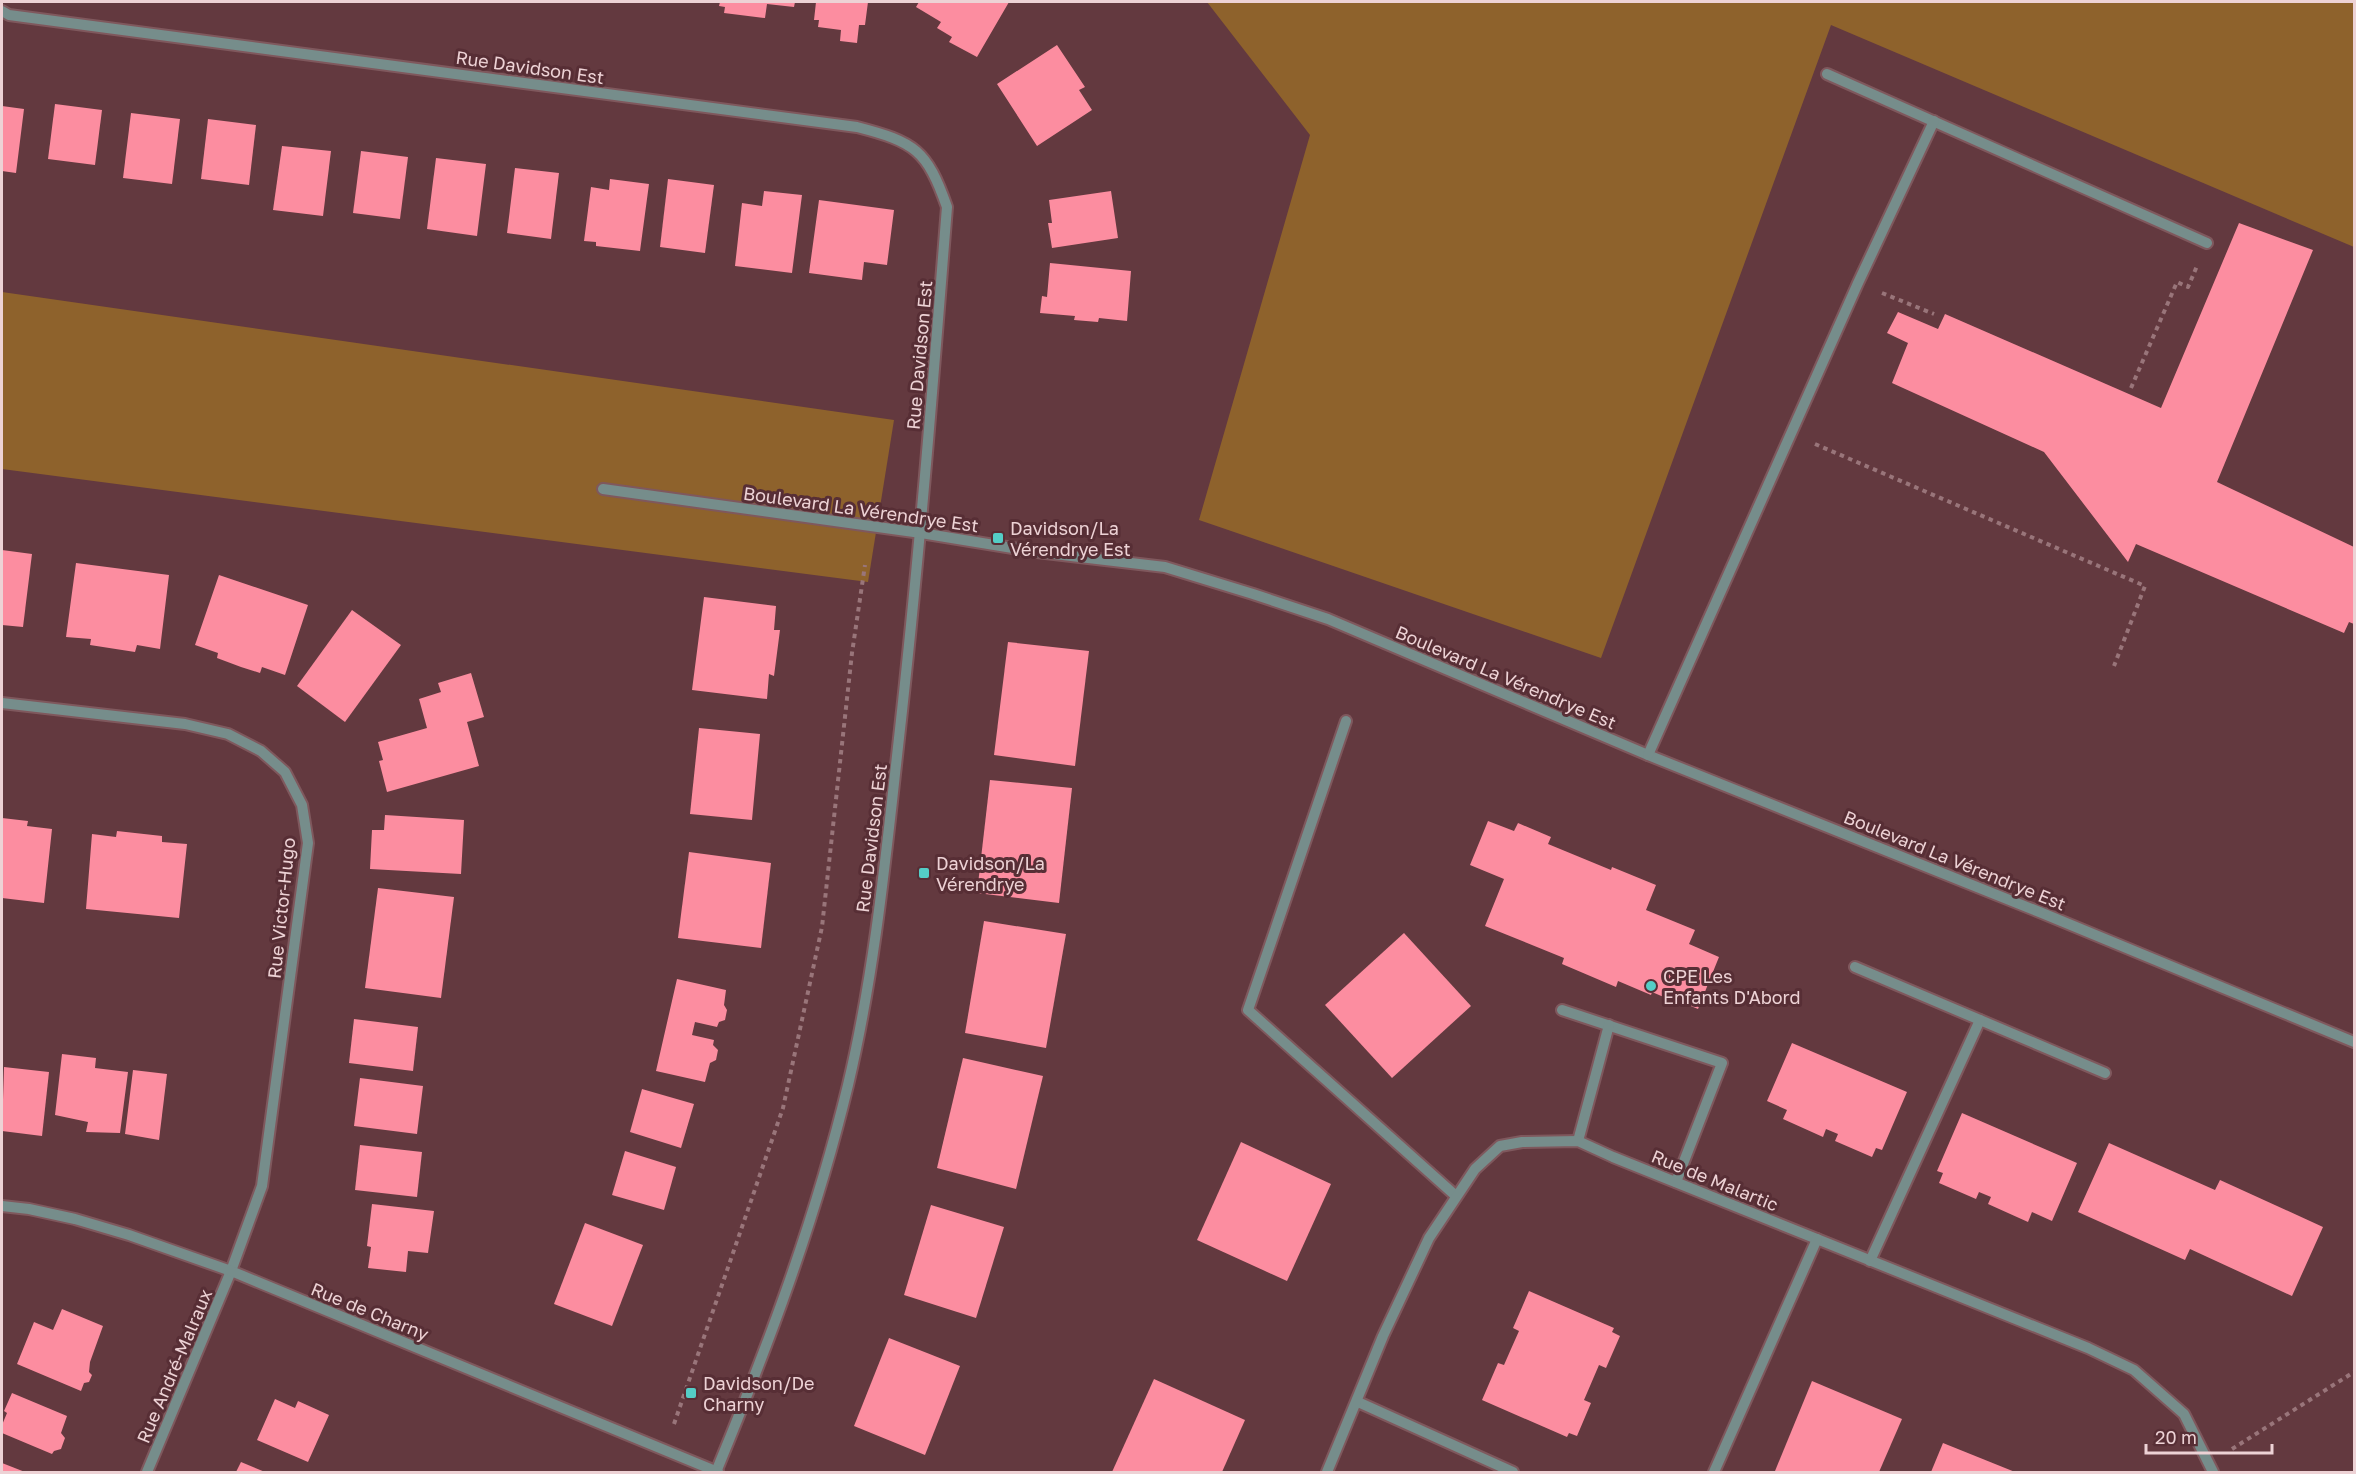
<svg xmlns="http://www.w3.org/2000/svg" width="2356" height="1474" font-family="'Golos Text',sans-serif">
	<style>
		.green { fill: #8e622c }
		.building { fill: #fc8da0 }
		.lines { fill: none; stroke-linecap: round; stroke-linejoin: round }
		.minor-casing { stroke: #7f585d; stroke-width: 14 }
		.path { stroke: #99757a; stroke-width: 4; stroke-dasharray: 4.5 4.5; stroke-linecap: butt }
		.minor { stroke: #768d8b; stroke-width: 10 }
		.poi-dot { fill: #54cdc6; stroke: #572e35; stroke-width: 2 }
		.labels { text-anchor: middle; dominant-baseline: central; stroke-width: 6; stroke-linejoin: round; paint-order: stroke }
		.street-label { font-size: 18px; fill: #edd2d5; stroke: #572e35 }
		.poi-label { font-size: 18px; fill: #edd2d5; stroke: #572e35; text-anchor: start }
	</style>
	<rect width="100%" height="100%" fill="#63393f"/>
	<g class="green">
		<polygon points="1207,2 2354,2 2354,247 1831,25 1601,658 1199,520 1310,135"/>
		<polygon points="2,292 894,420 868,582 2,469"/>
	</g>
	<g class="building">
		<polygon points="720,2 795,2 794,7 767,4 765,18 724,13 725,7 719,6"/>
		<polygon points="816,2 868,2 865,25 859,25 857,43 840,41 841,30 818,27 819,20 814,20"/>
		<polygon points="919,2 1009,2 977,57 949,42 952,37 937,28 941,22 916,7"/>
		<polygon points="1057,45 1085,87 1079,90 1092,110 1037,146 997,84"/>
		<polygon points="55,104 102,110 95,165 48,159"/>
		<polygon points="2,106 24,109 16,173 2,171"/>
		<polygon points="131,113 180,119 172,184 123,178"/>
		<polygon points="208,119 256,125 249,185 201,179"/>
		<polygon points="282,146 331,151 323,216 273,210"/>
		<polygon points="361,151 408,157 400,219 353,213"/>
		<polygon points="436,158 486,164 477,236 427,229"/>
		<polygon points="515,168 559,173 551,239 507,233"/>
		<polygon points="610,179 649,184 640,251 596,246 596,242 584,241 591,187 609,190"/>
		<polygon points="668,179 714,185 705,253 660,247"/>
		<polygon points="764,191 802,195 792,273 735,266 742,203 762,206"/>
		<polygon points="1111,191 1118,238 1052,248 1048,223 1052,223 1049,200"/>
		<polygon points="819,200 894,210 887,265 864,262 862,280 809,273"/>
		<polygon points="2239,223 2313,250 2217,482 2354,547 2354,624 2349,622 2344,633 2136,544 2128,562 2044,452 1892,383 1908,343 1887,333 1898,312 1938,329 1945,314 2161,408"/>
		<polygon points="1050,263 1131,271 1127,321 1099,318 1098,322 1074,320 1075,316 1040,313 1042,296 1047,297"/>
		<polygon points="2,550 32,554 23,627 2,625"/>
		<polygon points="76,563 169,575 160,649 137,645 135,652 90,645 91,639 66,637"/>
		<polygon points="219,575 308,605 285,675 262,667 260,673 241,667 217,658 218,653 195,645"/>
		<polygon points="704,597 776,606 774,630 780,630 774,676 769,674 767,699 692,690"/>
		<polygon points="352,610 401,645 345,722 297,686"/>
		<polygon points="1008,642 1089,651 1075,766 994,755"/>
		<polygon points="471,673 484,717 467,722 479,766 387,792 379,761 383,760 378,742 427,728 419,699 441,692 438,683"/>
		<polygon points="699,728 760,734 752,820 690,814"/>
		<polygon points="990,780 1072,788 1059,903 977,893"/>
		<polygon points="385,815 464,820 461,874 370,869 372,830 384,830"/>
		<polygon points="2,818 28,821 27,826 52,829 44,903 2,898"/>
		<polygon points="1488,821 1514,831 1518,823 1551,837 1548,844 1611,870 1612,867 1656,885 1646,910 1695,930 1689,944 1719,957 1698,1009 1681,1002 1680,1004 1652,992 1651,995 1618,981 1616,987 1562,964 1564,958 1485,926 1504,879 1470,865"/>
		<polygon points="117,831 162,836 162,842 187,844 179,918 86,909 92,834 116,837"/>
		<polygon points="689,852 771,863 761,948 678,938"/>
		<polygon points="378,888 454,897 441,998 365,988"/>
		<polygon points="984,921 1066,934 1046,1048 965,1033"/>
		<polygon points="1404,933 1471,1006 1392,1078 1325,1005"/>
		<polygon points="677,979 726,990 724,1005 727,1010 725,1020 719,1022 717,1027 695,1022 692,1035 714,1040 713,1045 718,1050 716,1060 710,1063 705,1082 656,1071"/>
		<polygon points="354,1019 418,1027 413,1071 349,1063"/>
		<polygon points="1792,1043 1907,1092 1882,1150 1876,1148 1872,1157 1835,1141 1838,1134 1826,1129 1823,1137 1783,1119 1787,1110 1767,1101"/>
		<polygon points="62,1054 96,1058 95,1068 128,1072 120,1133 86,1132 88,1122 55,1115"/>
		<polygon points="963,1058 1043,1076 1016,1189 937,1168"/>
		<polygon points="4,1067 49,1072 42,1136 2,1131"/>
		<polygon points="133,1070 167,1074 159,1140 125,1134"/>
		<polygon points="360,1078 423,1086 417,1134 354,1126"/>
		<polygon points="642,1089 694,1104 681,1148 630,1132"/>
		<polygon points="1962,1113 2077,1163 2052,1221 2032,1212 2028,1222 1988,1204 1991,1197 1979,1192 1976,1199 1939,1183 1943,1173 1937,1171"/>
		<polygon points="1241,1142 1331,1184 1287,1281 1197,1240"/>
		<polygon points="2109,1143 2215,1190 2220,1180 2323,1227 2292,1296 2190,1249 2185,1260 2078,1212"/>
		<polygon points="360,1145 422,1152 417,1197 355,1190"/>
		<polygon points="625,1151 676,1167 664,1210 612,1195"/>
		<polygon points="372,1204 434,1211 428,1253 408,1251 406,1272 368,1268 371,1247 367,1246"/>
		<polygon points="931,1205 1004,1227 976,1318 904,1295"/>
		<polygon points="585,1223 643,1245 612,1326 554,1304"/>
		<polygon points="1529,1291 1614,1328 1612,1332 1620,1336 1606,1368 1599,1365 1584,1400 1591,1403 1577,1436 1569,1433 1567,1437 1482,1400 1498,1363 1504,1365 1511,1349 1519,1331 1513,1328"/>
		<polygon points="62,1309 103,1326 90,1362 89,1372 92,1375 89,1382 84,1383 81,1391 17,1364 34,1322 53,1330"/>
		<polygon points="889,1338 960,1366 925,1455 854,1426"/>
		<polygon points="1154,1379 1245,1420 1222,1472 1112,1472"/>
		<polygon points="1812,1381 1902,1419 1879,1472 1779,1472 1775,1471"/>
		<polygon points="12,1393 67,1416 61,1433 65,1438 61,1449 54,1451 52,1454 2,1433 2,1425 7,1413 4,1411"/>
		<polygon points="275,1399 295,1408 298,1401 329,1415 308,1462 257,1440"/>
		<polygon points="1943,1443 2015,1472 1931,1472"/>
		<polygon points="241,1462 265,1472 236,1472"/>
		<polygon points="2,1463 25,1472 2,1472"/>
	</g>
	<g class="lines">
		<g class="minor-casing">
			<g id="minor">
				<path d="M2,11L9,15L857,127C915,142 927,150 947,207C933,384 919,561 899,738C886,854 875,971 848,1085C816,1218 768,1346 716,1472"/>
				<polyline points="1827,74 2207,243"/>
				<polyline points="603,489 921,533 1037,552 1165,567 1253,594 1328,619 1648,755 2042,913 2354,1042"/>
				<polyline points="2,703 185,724 228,734 261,751 285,772 302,805 308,843 262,1186 231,1271 147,1472"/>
				<polyline points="1346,721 1248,1010 1456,1196"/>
				<polyline points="1648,755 1858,283 1934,121"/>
				<polyline points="1855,967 2105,1073"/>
				<polyline points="1562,1010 1722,1063 1676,1182"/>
				<polyline points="1578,1141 1609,1025"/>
				<polyline points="2,1206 29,1209 75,1219 129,1235 231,1271 718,1472"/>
				<polyline points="1870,1261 1980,1020"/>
				<polyline points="1358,1402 1513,1472"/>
				<polyline points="1327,1472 1383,1336 1429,1238 1475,1169 1500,1146 1522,1142 1578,1141 1613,1157 2088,1348 2134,1370 2184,1414 2213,1472"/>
				<polyline points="1714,1472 1817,1239"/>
			</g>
		</g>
		<g class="path">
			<polyline points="1882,293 1934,314"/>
			<polyline points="2131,388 2177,282 2188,287 2197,266"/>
			<polyline points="1815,444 2145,586 2114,666"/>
			<polyline points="674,1424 783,1108 822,927 852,653 865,565"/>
			<polyline points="2232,1449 2354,1372"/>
		</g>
		<use href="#minor" class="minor"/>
	</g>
	<g class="poi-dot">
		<rect x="992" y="532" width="12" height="12" rx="3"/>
		<rect x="918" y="867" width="12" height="12" rx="3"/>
		<circle cx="1651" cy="986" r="6"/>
		<rect x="685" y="1387" width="12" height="12" rx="3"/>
	</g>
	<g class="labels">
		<g class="street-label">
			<text transform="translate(530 67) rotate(8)">Rue Davidson Est</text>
			<text transform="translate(919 355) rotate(-85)">Rue Davidson Est</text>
			<text transform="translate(861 509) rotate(8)">Boulevard La Vérendrye Est</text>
			<text transform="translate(1506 677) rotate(23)">Boulevard La Vérendrye Est</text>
			<text transform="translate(871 838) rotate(-83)">Rue Davidson Est</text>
			<text transform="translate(1955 860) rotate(22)">Boulevard La Vérendrye Est</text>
			<text transform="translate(281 908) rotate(-84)">Rue Victor-Hugo</text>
			<text transform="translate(1715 1180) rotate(22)">Rue de Malartic</text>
			<text transform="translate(370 1311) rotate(22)">Rue de Charny</text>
			<text transform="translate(174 1366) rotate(-67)">Rue André-Malraux</text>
		</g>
		<g class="poi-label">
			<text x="1010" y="528">Davidson/La<tspan x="1010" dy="21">Vérendrye Est</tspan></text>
			<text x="936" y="863">Davidson/La<tspan x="936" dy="21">Vérendrye</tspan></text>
			<text x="1663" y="976">CPE Les<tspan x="1663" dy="21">Enfants D'Abord</tspan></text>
			<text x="703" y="1383">Davidson/De<tspan x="703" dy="21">Charny</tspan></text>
		</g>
	</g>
	<rect width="2356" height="1474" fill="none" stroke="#edd2d5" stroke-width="6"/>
	<path d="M2146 1444v9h126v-9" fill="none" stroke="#edd2d5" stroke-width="3"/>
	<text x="2155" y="1444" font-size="18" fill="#edd2d5" stroke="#572e35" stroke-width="4.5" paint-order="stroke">20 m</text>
</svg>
